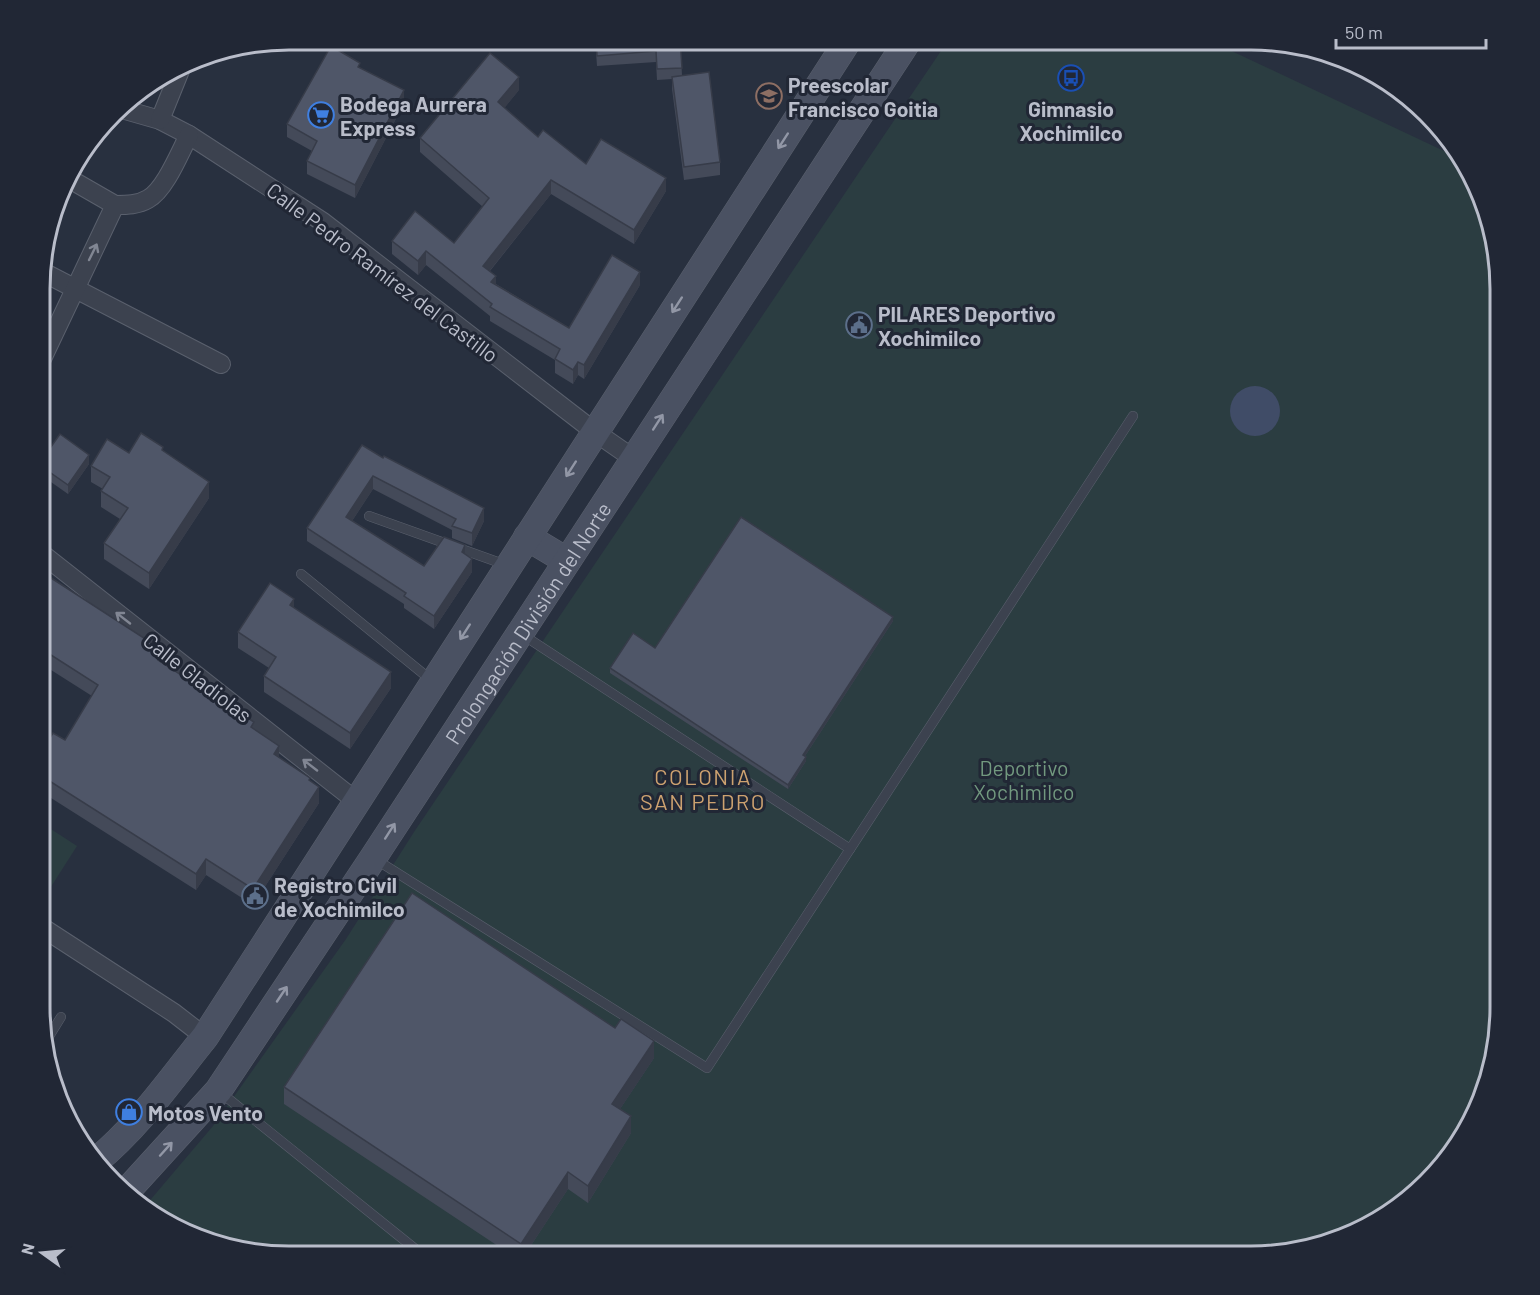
<svg xmlns="http://www.w3.org/2000/svg" width="1540" height="1295" font-family="Barlow,sans-serif">
	<style>
		.green { fill: #2b3d41 }
		.water { fill: #404c67 }
		.lines { fill: none; stroke-linecap: round; stroke-linejoin: round }
		.lane-casing { stroke: #5a606d; stroke-width: 10 }
		.street-casing { stroke: #5a606d; stroke-width: 20 }
		.secondary-casing { stroke: #5a606d; stroke-width: 28 }
		.lane { stroke: #3c424f; stroke-width: 9 }
		.street { stroke: #3c424f; stroke-width: 18 }
		.secondary { stroke: #4a5162; stroke-width: 27 }
		.wall { fill: #444a59 }
		.shaded-wall { fill: #373c49 }
		.building { fill: #4f5668; stroke: #373c49; stroke-width: 1.5 }
		.oneway { stroke: #9297a6 }
		.oneway2 { stroke: #818693 }
		.labels { text-anchor: middle; dominant-baseline: central; stroke-width: 6; stroke-linejoin: round; paint-order: stroke }
		.poi-label { font-size: 21px; font-weight: bold; fill: #b9bdca; stroke: #212735; text-anchor: start }
		.street-label { font-size: 21px; fill: #b9bdca; stroke: #212735 }
		.park-label { font-size: 21px; fill: #72997f; stroke: #212735 }
		.neighbourhood-label { font-size: 22px; letter-spacing: 1.5px; fill: #cda270; stroke: #212735 }
		.rim { fill: none; stroke: #b9bdca; stroke-width: 3 }
	</style>
	<rect width="100%" height="100%" fill="#28303f"/>
	<g class="green">
		<polygon points="949,39 1206,39 1461,159 1475,179 1500,272 1501,1006 1482,1102 1428,1183 1347,1237 1267,1255 289,1256 193,1237 146,1205 213,1126 346,939 414,832"/>
		<polygon points="40,822 77,846 40,904"/>
	</g>
	<circle class="water" cx="1255" cy="411" r="25"/>
	<g class="lines">
		<g class="lane-casing">
			<g id="lane">
				<polyline points="369,516 506,565"/>
				<polyline points="301,574 431,680"/>
				<polyline points="523,635 850,849"/>
				<polyline points="40,693 41,694"/>
				<polyline points="375,859 707,1068 1133,416"/>
				<polyline points="45,1043 61,1017"/>
				<polyline points="220,1092 424,1256"/>
			</g>
		</g>
		<g class="street-casing">
			<g id="street">
				<polyline points="118,108 160,120 189,135 323,222 595,432 634,459"/>
				<polyline points="160,120 181,68"/>
				<polyline points="68,178 115,205"/>
				<polyline points="41,271 221,364"/>
				<path d="M41,361L115,205C127,205 138,205 148,199C165,190 180,152 189,135"/>
				<polyline points="41,553 356,801"/>
				<polyline points="40,926 174,1013 205,1037"/>
			</g>
		</g>
		<g class="secondary-casing">
			<g id="secondary">
				<polyline points="527,537 567,561"/>
				<path d="M96,1161C139,1126 171,1079 205,1037L849,39"/>
				<path id="s1" d="M126,1192L218,1091L373,858L909,39"/>
			</g>
		</g>
		<use href="#lane" class="lane"/>
		<use href="#street" class="street"/>
		<use href="#secondary" class="secondary"/>
	</g>
	<g class="wall">
		<polygon points="595,39 680,39 682,75 720,162 720,175 684,180 672,89 672,79 657,80 656,62 597,66"/>
		<polygon points="360,68 404,103 355,198 307,174 307,161 312,151 287,137 287,124"/>
		<polygon points="519,90 504,108 538,137 586,164 666,191 634,244 551,194 490,271 496,284 569,328 640,285 584,379 578,375 573,384 555,373 555,360 490,321 490,316 426,265 418,275 392,254 392,241 454,243 483,207 420,152 420,138"/>
		<polygon points="362,445 484,521 472,546 452,538 452,530 373,489 352,521 424,566 465,555 472,572 434,629 404,608 404,604 307,541 307,528"/>
		<polygon points="163,451 209,498 149,589 104,559 104,543 120,519 101,507 101,491 103,489 91,482 91,466 129,453"/>
		<polygon points="41,461 89,464 68,494 41,475"/>
		<polygon points="40,589 164,664 254,729 279,758 310,781 319,803 253,905 206,875 196,890 40,791 40,753 65,740 92,696 40,663"/>
		<polygon points="294,608 391,688 350,749 264,692 264,676 269,668 238,648 238,632"/>
		<polygon points="893,621 805,756 806,761 788,789 610,673 610,668 655,648"/>
		<polygon points="654,1058 620,1109 631,1133 588,1203 568,1189 524,1256 513,1256 284,1104 284,1087"/>
	</g>
	<g class="shaded-wall">
		<polygon points="519,77 519,90 498,116 498,102"/>
		<polygon points="404,90 404,103 355,198 355,185"/>
		<polygon points="666,178 666,191 634,244 634,230"/>
		<polygon points="551,180 551,194 483,279 483,266"/>
		<polygon points="426,251 426,265 418,275 418,261"/>
		<polygon points="640,272 640,285 584,379 584,365"/>
		<polygon points="496,276 496,290 491,282"/>
		<polygon points="578,362 578,375 573,384 573,370"/>
		<polygon points="89,455 89,464 68,494 68,485"/>
		<polygon points="373,476 373,489 346,530 346,517"/>
		<polygon points="209,482 209,498 149,589 149,573"/>
		<polygon points="484,508 484,521 472,546 472,533"/>
		<polygon points="465,545 465,558 462,552"/>
		<polygon points="472,559 472,572 434,629 434,616"/>
		<polygon points="294,599 294,615 290,605"/>
		<polygon points="893,617 893,621 803,759 803,755"/>
		<polygon points="164,651 164,666 158,660"/>
		<polygon points="391,672 391,688 350,749 350,733"/>
		<polygon points="279,746 279,762 274,754"/>
		<polygon points="806,757 806,761 788,789 788,785"/>
		<polygon points="319,787 319,803 253,905 253,889"/>
		<polygon points="206,859 206,875 196,890 196,874"/>
		<polygon points="654,1041 654,1058 612,1121 612,1104"/>
		<polygon points="631,1116 631,1133 588,1203 588,1186"/>
		<polygon points="568,1172 568,1189 524,1256 521,1256 521,1244"/>
	</g>
	<g class="building">
		<polygon points="596,39 680,39 682,68 657,69 656,51 597,56"/>
		<polygon points="331,46 360,63 358,67 404,90 355,185 307,161 317,141 287,124"/>
		<polygon points="490,53 519,77 498,102 538,137 543,130 586,164 601,139 666,178 634,230 551,180 483,266 496,276 491,282 569,328 612,255 640,272 584,365 578,362 573,370 555,359 560,349 490,307 492,304 426,251 418,261 392,241 415,211 454,243 489,198 420,138"/>
		<polygon points="709,72 720,162 684,167 672,77"/>
		<polygon points="141,433 163,447 162,450 209,482 149,573 104,543 128,508 101,491 110,477 91,466 107,439 129,453"/>
		<polygon points="60,434 89,455 68,485 41,466 41,461"/>
		<polygon points="362,445 383,458 384,456 484,508 472,533 452,526 456,519 373,476 346,517 424,566 444,537 465,545 462,552 472,559 434,616 404,596 406,593 307,528"/>
		<polygon points="741,517 893,617 803,755 806,757 788,785 610,668 633,633 655,648"/>
		<polygon points="48,576 164,651 158,660 254,722 251,727 279,746 274,754 310,778 309,780 319,787 253,889 206,859 196,874 40,775 40,753 53,733 65,740 98,685 40,648 40,589"/>
		<polygon points="270,583 294,599 290,605 391,672 350,733 264,676 276,657 238,632"/>
		<polygon points="412,893 615,1028 621,1019 654,1041 612,1104 631,1116 588,1186 568,1172 521,1244 284,1087"/>
	</g>
	<defs><path id="oneway-shaft" d="M-6 0H5M1.5-3L5.5 0L1.5 3" fill="none" stroke-width="1.6" stroke-linecap="round" stroke-linejoin="round" transform="scale(1.5)"/></defs>
	<g class="oneway">
		<use href="#oneway-shaft" transform="translate(783 141) rotate(123)"/>
		<use href="#oneway-shaft" transform="translate(677 305) rotate(123)"/>
		<use href="#oneway-shaft" transform="translate(658 422) rotate(-57)"/>
		<use href="#oneway-shaft" transform="translate(571 469) rotate(123)"/>
		<use href="#oneway-shaft" transform="translate(465 632) rotate(123)"/>
		<use href="#oneway-shaft" transform="translate(390 831) rotate(-57)"/>
		<use href="#oneway-shaft" transform="translate(282 994) rotate(-56)"/>
		<use href="#oneway-shaft" transform="translate(166 1149) rotate(-48)"/>
	</g>
	<g class="oneway2">
		<use href="#oneway-shaft" transform="translate(93 252) rotate(-64)"/>
		<use href="#oneway-shaft" transform="translate(123 618) rotate(-142)"/>
		<use href="#oneway-shaft" transform="translate(310 765) rotate(-142)"/>
	</g>
	<defs>
		<g id="bus-ring" transform="scale(1.35)"><circle r="9.5" fill="#212735" stroke="#1a4fb4" stroke-width="1.5"/><path d="M-5-6H5V4H4V6H2V4H-2V6H-4V4H-5ZM-3.5-4V0h7V-4ZM-3.5 1.2v1.5H-2V1.2ZM2 1.2v1.5H3.5V1.2Z" fill="#1a4fb4"/></g>
		<g id="school-ring" transform="scale(1.35)"><circle r="9.5" fill="#212735" stroke="#8d6e63" stroke-width="1.5"/><path d="M0-5L7-2L0 1L-7-2ZM-4 1L0 2.5L4 1V4Q0 6-4 4Z" fill="#8d6e63"/></g>
		<g id="supermarket-ring" transform="scale(1.35)"><circle r="9.5" fill="#212735" stroke="#3f7fe0" stroke-width="1.5"/><path d="M-6-5.5h2.5l.6 2H6L4.5 2H-2.5L-4.4-4H-6ZM-1.5 3.2a1.3 1.3 0 1 0 .1 0ZM3 3.2a1.3 1.3 0 1 0 .1 0Z" fill="#3f7fe0"/></g>
		<g id="civic-ring" transform="scale(1.35)"><circle r="9.5" fill="#212735" stroke="#5c6f8a" stroke-width="1.5"/><path d="M-.6-6.5H3V-4.5H.6V-3L4-1V1h2V6H-6V1h2V-1L-.6-3ZM-1.2 2.5V6h2.4V2.5Z" fill="#5c6f8a"/></g>
		<g id="shop-ring" transform="scale(1.35)"><circle r="9.5" fill="#212735" stroke="#3f7fe0" stroke-width="1.5"/><path d="M-5-2.5h2.3a2.7 3.5 0 0 1 5.4 0H5L5.5 6h-11ZM-1.5-2.5h3a1.5 2.3 0 0 0-3 0Z" fill="#3f7fe0"/></g>
	</defs>
	<g fill-rule="evenodd">
		<use href="#bus-ring" x="1071" y="78"/>
		<use href="#school-ring" x="769" y="96"/>
		<use href="#supermarket-ring" x="321" y="115"/>
		<use href="#civic-ring" x="859" y="325"/>
		<use href="#civic-ring" x="255" y="896"/>
		<use href="#shop-ring" x="129" y="1112"/>
	</g>
	<g class="labels">
		<g class="poi-label">
			<text x="788" y="84">Preescolar<tspan x="788" dy="24">Francisco Goitia</tspan></text>
			<text x="340" y="103">Bodega Aurrera<tspan x="340" dy="24">Express</tspan></text>
			<text x="1071" y="108" text-anchor="middle">Gimnasio<tspan x="1071" dy="24">Xochimilco</tspan></text>
			<text x="878" y="313">PILARES Deportivo<tspan x="878" dy="24">Xochimilco</tspan></text>
			<text x="274" y="884">Registro Civil<tspan x="274" dy="24">de Xochimilco</tspan></text>
			<text x="148" y="1112">Motos Vento</text>
		</g>
		<g class="street-label">
			<text transform="translate(383 272) rotate(37)">Calle Pedro Ramírez del Castillo</text>
			<text stroke="none"><textPath href="#s1" startOffset="698">Prolongación División del Norte</textPath></text>
			<text transform="translate(198 677) rotate(38)">Calle Gladiolas</text>
		</g>
		<g class="park-label">
			<text x="1024" y="767">Deportivo<tspan x="1024" dy="24">Xochimilco</tspan></text>
		</g>
		<g class="neighbourhood-label">
			<text x="703" y="776">COLONIA<tspan x="703" dy="25">SAN PEDRO</tspan></text>
		</g>
	</g>
	<path d="M0 0H1540V1295H0ZM289 50H1251A239 239 0 0 1 1490 289V1007A239 239 0 0 1 1251 1246H289A239 239 0 0 1 50 1007V289A239 239 0 0 1 289 50Z" fill="#212735" fill-rule="evenodd"/>
	<path class="rim" d="M289 50H1251A239 239 0 0 1 1490 289V1007A239 239 0 0 1 1251 1246H289A239 239 0 0 1 50 1007V289A239 239 0 0 1 289 50Z"/>
	<g transform="translate(42 1253) rotate(285)" stroke="#212735" stroke-width="4.5" paint-order="stroke">
	<path d="M0-4.5L10 22L0 15L-10 22Z" fill="#b9bdca"/>
	<text y="-9" font-size="16" font-weight="bold" text-anchor="middle" fill="#b9bdca">N</text>
	</g>
	<path d="M1336 39v9h150v-9" fill="none" stroke="#b9bdca" stroke-width="3"/>
	<text x="1345" y="39" font-size="18" fill="#b9bdca" stroke="#212735" stroke-width="4.5" paint-order="stroke">50 m</text>
</svg>
